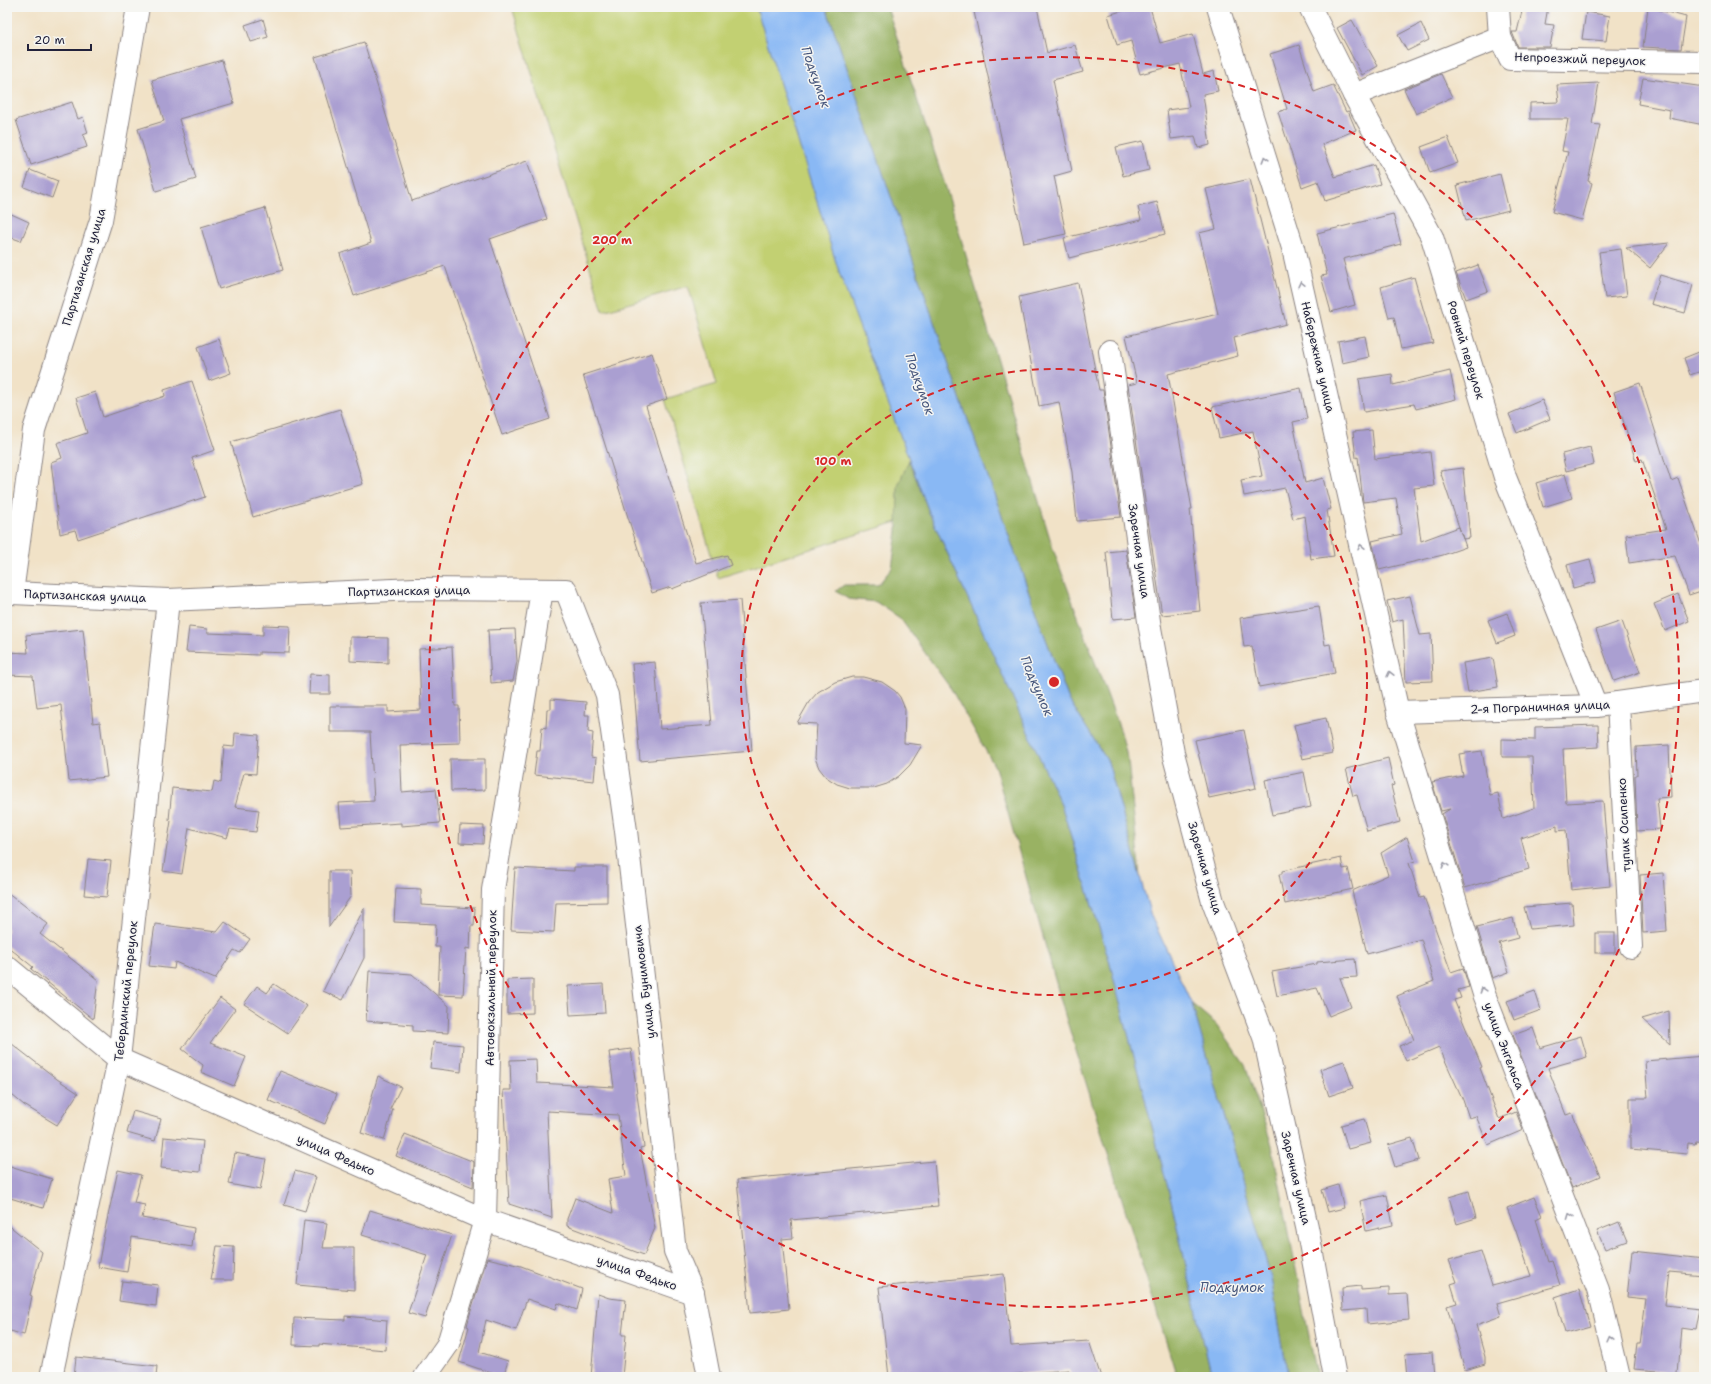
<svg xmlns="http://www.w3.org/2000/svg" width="1711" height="1384" font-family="'Shantell Sans',sans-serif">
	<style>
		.green { fill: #c2d072; stroke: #727956 }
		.forest { fill: #99b264; stroke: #5e6a50 }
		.water { fill: #89b8f4; stroke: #566d98 }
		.building { fill: #aa9fd1 }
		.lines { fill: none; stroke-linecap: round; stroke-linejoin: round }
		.minor-casing { stroke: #8a8281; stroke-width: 24 }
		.minor { stroke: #fff; stroke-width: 22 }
		.oneway { stroke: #9c9ca7 }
		.ring { fill: none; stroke: #d62828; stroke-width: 2; stroke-dasharray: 7 5 }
		.labels { text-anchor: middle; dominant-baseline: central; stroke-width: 3; stroke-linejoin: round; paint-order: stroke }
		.street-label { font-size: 12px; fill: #22223b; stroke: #f6f6f2 }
		.water-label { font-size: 13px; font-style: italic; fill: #46567c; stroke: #f6f6f2 }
		.centre { fill: #d62828; stroke: #f6f6f2; stroke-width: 2 }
		.ring-label { font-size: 12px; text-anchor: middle; font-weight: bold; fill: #d62828; stroke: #f6f6f2; stroke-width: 3; stroke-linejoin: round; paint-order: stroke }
	</style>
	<rect width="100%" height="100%" fill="#f6f6f2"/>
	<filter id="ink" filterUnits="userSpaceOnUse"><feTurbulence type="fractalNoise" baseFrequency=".025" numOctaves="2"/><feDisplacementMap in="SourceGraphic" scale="8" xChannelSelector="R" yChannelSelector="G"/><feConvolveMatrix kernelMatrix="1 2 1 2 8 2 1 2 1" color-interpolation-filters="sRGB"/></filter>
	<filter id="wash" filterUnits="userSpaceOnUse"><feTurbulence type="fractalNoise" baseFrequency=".012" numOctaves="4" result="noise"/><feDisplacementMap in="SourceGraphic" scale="16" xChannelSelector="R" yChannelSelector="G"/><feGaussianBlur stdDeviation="0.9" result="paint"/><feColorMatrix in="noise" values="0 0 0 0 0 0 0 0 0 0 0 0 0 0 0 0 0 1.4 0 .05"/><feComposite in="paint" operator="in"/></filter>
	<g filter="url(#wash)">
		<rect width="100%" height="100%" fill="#f1e2c7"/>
		<polygon class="green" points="512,7 756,7 840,275 929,512 718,578 665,399 717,384 688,286 603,311"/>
		<g class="forest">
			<polygon points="826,7 887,7 946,188 1053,549 1121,732 1128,761 1140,876 1108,762 1069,700 1038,618 960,398"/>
			<polygon points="909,460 929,512 1062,807 1109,960 1168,1188 1212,1377 1177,1377 1065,1015 995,767 951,689 900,618 876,602 848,599 836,591 844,585 878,585 892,568 897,531 898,486"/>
			<polygon points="1192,1004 1216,1024 1245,1065 1272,1145 1317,1377 1288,1377 1271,1278"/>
		</g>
		<polygon class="water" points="756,7 826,7 960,398 1038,618 1069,700 1108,762 1151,916 1192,1004 1271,1278 1288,1377 1212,1377 1168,1188 1109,960 1062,807 929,512 840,275"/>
		<g id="blocks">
			<g class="building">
				<polygon points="973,7 1037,7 1047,53 1075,45 1083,72 1053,80 1072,171 1054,176 1066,234 1024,243"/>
				<polygon points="1135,7 1150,7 1160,43 1193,34 1203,74 1214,71 1218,91 1203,94 1210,145 1198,148 1195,136 1171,139 1167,110 1189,107 1180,64 1140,74 1131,41 1117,45 1108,15"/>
				<polygon points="1523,7 1548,7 1545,24 1554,25 1550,47 1518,47 1512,32 1517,32"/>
				<polygon points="1648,7 1686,17 1681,49 1643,47"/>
				<polygon points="1586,12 1610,16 1606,41 1582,39"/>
				<polygon points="263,19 268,37 251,42 245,25"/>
				<polygon points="1352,20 1378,66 1362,75 1337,28"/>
				<polygon points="1421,23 1429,40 1407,51 1398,35"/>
				<polygon points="364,42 412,201 527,161 547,219 490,239 550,419 502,435 445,266 354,296 340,254 371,243 315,57"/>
				<polygon points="1299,45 1314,92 1333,85 1346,112 1348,111 1356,130 1322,144 1335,177 1374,165 1380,184 1325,201 1318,181 1302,187 1278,112 1287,109 1270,54"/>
				<polygon points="222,60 234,103 179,119 196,179 156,191 138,129 164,121 152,80"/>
				<polygon points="1441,74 1452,97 1416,114 1404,89"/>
				<polygon points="1643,78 1704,87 1704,125 1669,118 1670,110 1638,104"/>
				<polygon points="1599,83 1592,124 1600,125 1588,181 1592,183 1582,220 1552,212 1568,152 1562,151 1568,119 1530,119 1530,103 1559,102 1557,85"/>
				<polygon points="72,102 78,119 83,117 88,133 83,135 87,147 31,165 16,120"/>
				<polygon points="1448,137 1458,163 1430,173 1421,147"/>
				<polygon points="1143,141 1149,170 1123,176 1116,147"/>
				<polygon points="30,170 58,181 52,198 24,187"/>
				<polygon points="1500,174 1509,210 1466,221 1457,185"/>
				<polygon points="1250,179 1286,324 1234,338 1238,356 1168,374 1192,509 1190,509 1200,611 1162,615 1128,385 1137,383 1126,336 1218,314 1199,233 1216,229 1206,189"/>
				<polygon points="1157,202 1165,234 1069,258 1064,238 1141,220 1138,207"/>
				<polygon points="265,208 283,270 219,289 201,227"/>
				<polygon points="7,212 29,222 21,241 7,236"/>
				<polygon points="1393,214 1401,244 1343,259 1355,305 1331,312 1321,276 1327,275 1317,233"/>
				<polygon points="1669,243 1650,268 1626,248"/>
				<polygon points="1621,249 1627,296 1605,298 1599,252"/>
				<polygon points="1478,265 1488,291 1466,299 1456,273"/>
				<polygon points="1660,275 1693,285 1685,313 1651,304"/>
				<polygon points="1414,277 1433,343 1401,349 1394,317 1389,318 1381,287"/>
				<polygon points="1078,283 1099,390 1103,390 1121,517 1077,521 1072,472 1059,402 1039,406 1019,297"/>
				<polygon points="1365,336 1369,357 1342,363 1338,341"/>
				<polygon points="219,339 231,373 209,381 198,347"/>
				<polygon points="1704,350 1704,370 1690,375 1684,358"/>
				<polygon points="652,353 667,399 646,406 696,563 727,555 731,565 672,589 671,587 652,593 583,375"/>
				<polygon points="1450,371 1456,399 1416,409 1414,404 1364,412 1359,379 1392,374 1393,385"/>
				<polygon points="192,381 215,450 192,458 205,497 78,539 75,530 60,534 51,462 62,458 57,443 87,433 76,398 95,392 103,417 165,396 164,390"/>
				<polygon points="1640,383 1671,481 1678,478 1704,553 1704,590 1689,595 1675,556 1629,563 1626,535 1666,529 1642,459 1636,461 1614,392"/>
				<polygon points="1301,388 1307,419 1293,422 1305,483 1323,478 1331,509 1327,510 1334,556 1311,559 1305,516 1293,519 1285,488 1244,496 1241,480 1262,476 1253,431 1219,438 1212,407"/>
				<polygon points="1542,400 1550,419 1517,433 1509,414"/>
				<polygon points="340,409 363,484 253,517 231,442"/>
				<polygon points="1372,430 1375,459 1430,452 1434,486 1414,488 1421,541 1459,527 1466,547 1443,555 1379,570 1372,541 1402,534 1396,498 1363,502 1358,457 1356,458 1353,432"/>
				<polygon points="1590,447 1594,464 1566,471 1562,454"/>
				<polygon points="1463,468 1470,538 1463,539 1440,471"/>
				<polygon points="1565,474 1572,498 1543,507 1536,483"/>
				<polygon points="1126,550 1136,617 1113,619 1106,552"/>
				<polygon points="1590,559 1596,582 1573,588 1567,565"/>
				<polygon points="1678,594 1689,621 1665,631 1654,604"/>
				<polygon points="1410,596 1420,635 1431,634 1433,681 1406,682 1403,619 1392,622 1387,601"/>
				<polygon points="740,600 752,751 640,761 632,664 655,662 660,729 712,725 701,603"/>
				<polygon points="1319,606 1325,645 1330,644 1335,673 1259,687 1252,646 1244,647 1240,618"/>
				<polygon points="1507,613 1515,636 1497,643 1488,620"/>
				<polygon points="1622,621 1640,672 1614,681 1596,630"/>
				<polygon points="263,625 290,626 289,653 259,652 259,655 186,652 189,627 207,629 207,633 263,635"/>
				<polygon points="83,629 93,723 100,722 107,777 69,781 61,705 37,708 33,676 7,675 7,652 28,653 26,635"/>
				<polygon points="515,629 517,661 513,681 491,683 488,630"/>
				<polygon points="350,637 388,638 388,663 350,661"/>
				<polygon points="452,647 455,706 459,706 460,743 400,745 402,792 436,789 440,823 401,826 401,823 341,827 339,803 374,801 370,732 330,732 330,706 388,706 388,712 421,710 419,649"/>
				<polygon points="1493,658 1498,687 1468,692 1463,663"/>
				<polygon points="310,674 330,675 330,694 309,694"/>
				<polygon points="852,677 863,677 882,682 895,691 900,697 905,709 904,743 922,745 910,765 899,776 887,784 874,788 850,788 837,784 826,777 819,768 815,758 817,724 797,723 809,702 818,692 835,682"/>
				<polygon points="551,699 586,702 585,715 589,715 588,732 593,733 591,757 596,758 594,781 534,775 537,751 540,751 542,727 546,728 547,709 551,709"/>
				<polygon points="1326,718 1333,753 1302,759 1294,725"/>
				<polygon points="1598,725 1599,747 1563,749 1566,803 1603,801 1610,886 1571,890 1566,830 1557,831 1557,826 1521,838 1529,869 1465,888 1442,814 1450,809 1441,811 1432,782 1463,776 1459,754 1482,751 1490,795 1498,793 1503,819 1534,808 1532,757 1502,757 1502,739 1535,740 1535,727"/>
				<polygon points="1244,730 1256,788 1209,798 1195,740"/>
				<polygon points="235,733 259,735 256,774 244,773 235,807 259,810 256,832 230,829 227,838 189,828 182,874 163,871 171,821 169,820 172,788 212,792 214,781 221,783 224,746 234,747"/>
				<polygon points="1669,745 1671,797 1657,798 1660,829 1637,831 1635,775 1637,775 1636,747"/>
				<polygon points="1388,758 1394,785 1391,786 1400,822 1367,831 1357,795 1353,796 1346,769"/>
				<polygon points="450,759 485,759 485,790 451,791"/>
				<polygon points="1304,772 1311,807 1272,815 1265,780"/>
				<polygon points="460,825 484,826 483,844 459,843"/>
				<polygon points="1407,837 1415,861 1409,863 1420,898 1424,897 1451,972 1463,968 1469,987 1458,990 1461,998 1454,1000 1482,1067 1480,1068 1499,1119 1516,1112 1523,1130 1488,1145 1476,1116 1469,1118 1463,1100 1439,1047 1406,1061 1399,1046 1414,1040 1397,996 1434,981 1421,939 1367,954 1352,891 1388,875 1381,853"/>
				<polygon points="1341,858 1343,869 1348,868 1353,889 1285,904 1279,874 1282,874 1282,871"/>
				<polygon points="88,859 111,861 107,897 84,895"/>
				<polygon points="574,867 607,867 607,902 556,903 554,932 511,930 515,868 574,871"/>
				<polygon points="329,871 350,871 351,896 329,927"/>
				<polygon points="1663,873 1667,931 1643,933 1640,875"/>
				<polygon points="396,888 421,889 421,905 475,908 474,926 471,926 470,949 466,948 463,996 438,995 440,947 435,947 436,924 394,922"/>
				<polygon points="7,892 48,924 40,934 98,980 93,1019 31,969 33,967 7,946"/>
				<polygon points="1572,903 1574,925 1530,929 1524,907"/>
				<polygon points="364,908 364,958 343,1000 323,991"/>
				<polygon points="1513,918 1518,938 1499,943 1509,972 1492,978 1477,927"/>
				<polygon points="225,922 250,939 240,953 234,950 215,979 175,962 174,969 149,966 155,924 217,932"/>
				<rect x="1595" y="933" width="20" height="20"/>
				<polygon points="1355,959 1357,977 1340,978 1351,1007 1329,1016 1317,988 1277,996 1272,972 1317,964 1317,962"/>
				<polygon points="369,971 412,974 449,1006 448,1033 413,1031 413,1025 366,1021"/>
				<polygon points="533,979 533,1013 507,1014 507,980"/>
				<polygon points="274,984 307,1006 288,1033 244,1004 257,986 267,993"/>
				<polygon points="603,984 605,1013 570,1015 568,986"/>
				<polygon points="1535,991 1541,1010 1514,1020 1507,1001"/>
				<polygon points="220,998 235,1009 210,1043 246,1057 234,1086 201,1072 203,1065 182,1049"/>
				<polygon points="1669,1011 1670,1044 1642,1019"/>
				<polygon points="1533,1028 1540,1048 1581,1036 1587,1057 1548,1068 1566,1115 1572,1113 1600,1176 1572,1188 1513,1035"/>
				<polygon points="7,1040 57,1079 78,1093 57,1125 24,1105 7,1091"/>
				<polygon points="433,1042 463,1045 461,1072 430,1068"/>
				<polygon points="631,1049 644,1147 640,1148 655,1228 644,1255 567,1226 567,1219 575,1198 613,1213 608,1179 626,1176 618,1115 547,1111 552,1218 509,1204 503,1090 511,1090 510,1060 536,1059 537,1083 614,1087 609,1052"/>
				<polygon points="1704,1056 1704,1142 1696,1141 1695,1144 1688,1143 1687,1154 1630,1149 1630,1098 1648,1098 1645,1061"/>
				<polygon points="1344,1061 1353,1088 1329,1096 1320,1069"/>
				<polygon points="280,1071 337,1094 325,1124 268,1100"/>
				<polygon points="378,1076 401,1087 390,1109 393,1109 384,1140 361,1133"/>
				<polygon points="133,1111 161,1119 155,1141 127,1133"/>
				<polygon points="1364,1119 1371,1143 1348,1149 1341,1125"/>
				<polygon points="405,1134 474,1162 473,1187 396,1156"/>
				<polygon points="164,1137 203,1141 200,1172 161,1168"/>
				<polygon points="1412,1138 1419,1160 1395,1167 1388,1145"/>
				<polygon points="235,1153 266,1159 260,1190 229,1184"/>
				<polygon points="934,1161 938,1206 791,1220 793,1238 782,1239 789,1309 750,1313 737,1180"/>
				<polygon points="7,1165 52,1179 43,1208 7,1197"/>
				<polygon points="118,1170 141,1175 134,1203 145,1205 142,1218 194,1228 192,1247 132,1237 127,1272 98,1267 103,1239"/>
				<polygon points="295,1171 316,1177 305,1211 284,1205"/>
				<polygon points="1338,1185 1344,1208 1328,1212 1322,1190"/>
				<polygon points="1469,1191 1476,1218 1457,1224 1449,1197"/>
				<polygon points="1387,1195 1393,1225 1366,1231 1360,1201"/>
				<polygon points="1534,1197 1542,1216 1536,1219 1549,1262 1552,1261 1560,1285 1497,1303 1501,1316 1476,1325 1485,1357 1485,1364 1465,1370 1447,1306 1457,1303 1451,1284 1457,1282 1449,1260 1481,1251 1492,1286 1531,1276 1516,1231 1507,1208"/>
				<polygon points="370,1210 452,1235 425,1318 408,1313 427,1255 362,1235"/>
				<polygon points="304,1220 327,1223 323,1248 354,1248 354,1290 297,1285"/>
				<polygon points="1619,1222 1627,1241 1605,1249 1597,1231"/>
				<polygon points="7,1224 42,1252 30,1295 32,1296 24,1335 7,1330"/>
				<polygon points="217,1246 234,1247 233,1280 211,1280"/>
				<polygon points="1632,1251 1704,1259 1704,1275 1669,1272 1665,1305 1700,1309 1696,1330 1682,1328 1678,1373 1634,1369 1637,1345 1640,1345 1646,1299 1627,1297"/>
				<polygon points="487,1258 521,1266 582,1289 577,1310 558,1303 556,1309 527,1299 516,1330 486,1320 479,1352 508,1361 503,1377 459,1362 469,1327 467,1326 470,1314"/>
				<polygon points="1004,1274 1011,1346 1089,1341 1101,1377 1072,1377 1069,1370 980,1377 889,1377 879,1287"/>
				<polygon points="122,1281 158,1285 156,1306 119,1301"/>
				<polygon points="1361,1286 1361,1290 1389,1288 1389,1295 1407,1294 1409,1320 1367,1324 1366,1309 1343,1311 1342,1288"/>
				<polygon points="1579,1289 1590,1326 1565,1333 1555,1297"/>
				<polygon points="598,1294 609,1298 626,1300 622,1335 626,1335 622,1377 591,1377"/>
				<polygon points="345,1316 387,1320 385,1350 319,1344 319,1346 293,1345 294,1318 345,1320"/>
				<polygon points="1432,1352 1434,1377 1407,1377 1405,1354"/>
				<polygon points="76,1357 157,1366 156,1377 74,1377"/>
			</g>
		</g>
	</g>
	<g filter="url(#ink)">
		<use href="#blocks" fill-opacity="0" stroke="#8a8281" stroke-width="1"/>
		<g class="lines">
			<g class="minor-casing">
				<g id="minor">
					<polyline points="138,7 101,220 34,430 12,593 168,600 415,589 566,590 607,695 626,831 675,1251 693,1293 709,1377"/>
					<polyline points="1218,7 1293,248 1398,712 1484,994 1598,1289 1619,1377"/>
					<polyline points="1310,7 1354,95 1432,237 1505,477 1596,706"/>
					<polyline points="1498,7 1500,37 1510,59 1704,62"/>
					<polyline points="1354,95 1500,37"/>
					<polyline points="1110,351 1150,628 1173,753 1213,902 1264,1037 1307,1227 1335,1377"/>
					<polyline points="1618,703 1631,947"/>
					<polyline points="1398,712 1596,706 1704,691"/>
					<polyline points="7,967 119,1059 485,1220 693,1293"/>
					<polyline points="51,1377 119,1059 168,600"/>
					<polyline points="425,1377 448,1344 485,1220 493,890 542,590"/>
				</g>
			</g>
			<use href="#minor" class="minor"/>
		</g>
		<defs><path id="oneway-chevron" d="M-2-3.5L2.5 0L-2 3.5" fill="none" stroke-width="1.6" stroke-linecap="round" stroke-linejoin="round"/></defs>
		<g class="oneway">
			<use href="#oneway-chevron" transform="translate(1265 159) rotate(-107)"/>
			<use href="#oneway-chevron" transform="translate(1301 284) rotate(-103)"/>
			<use href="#oneway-chevron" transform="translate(1361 547) rotate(-103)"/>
			<use href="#oneway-chevron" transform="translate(1390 674) rotate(-103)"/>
			<use href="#oneway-chevron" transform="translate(1445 865) rotate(-107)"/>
			<use href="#oneway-chevron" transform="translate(1483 990) rotate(-108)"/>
			<use href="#oneway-chevron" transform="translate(1570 1216) rotate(-111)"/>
			<use href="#oneway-chevron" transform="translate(1610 1339) rotate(-104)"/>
		</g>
	</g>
	<g class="ring">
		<circle cx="1054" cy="682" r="313"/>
		<circle cx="1054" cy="682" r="625"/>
	</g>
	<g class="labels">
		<g class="street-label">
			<text transform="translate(1580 59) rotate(2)">Непроезжий переулок</text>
			<text transform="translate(84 267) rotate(-73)">Партизанская улица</text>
			<text transform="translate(1466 350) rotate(73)">Ровный переулок</text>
			<text transform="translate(1318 357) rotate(77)">Набережная улица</text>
			<text transform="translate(1139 551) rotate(82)">Заречная улица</text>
			<text transform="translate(409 591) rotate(-1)">Партизанская улица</text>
			<text transform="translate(85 596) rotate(2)">Партизанская улица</text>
			<text transform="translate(1540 707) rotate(-2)">2-я Пограничная улица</text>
			<text transform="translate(1624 825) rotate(-93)">тупик Осипенко</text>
			<text transform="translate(1205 868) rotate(74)">Заречная улица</text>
			<text transform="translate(644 982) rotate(-97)">улица Бунимовича</text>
			<text transform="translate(491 988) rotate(-89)">Автовокзальный переулок</text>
			<text transform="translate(126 991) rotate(-84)">Тебердинский переулок</text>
			<text transform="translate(1504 1046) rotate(69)">улица Энгельса</text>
			<text transform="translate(336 1155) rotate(24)">улица Федько</text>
			<text transform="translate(1296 1178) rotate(77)">Заречная улица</text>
			<text transform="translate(637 1273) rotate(19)">улица Федько</text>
		</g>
		<g class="water-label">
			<text transform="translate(816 77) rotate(71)">Подкумок</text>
			<text transform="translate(920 384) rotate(71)">Подкумок</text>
			<text transform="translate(1037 686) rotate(67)">Подкумок</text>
			<text x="1232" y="1287">Подкумок</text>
		</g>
	</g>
	<circle cx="1054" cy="682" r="6" class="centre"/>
	<g class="ring-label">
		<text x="612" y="244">200 m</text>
		<text x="833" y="465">100 m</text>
	</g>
	<rect width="1711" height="1384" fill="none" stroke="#f6f6f2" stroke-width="24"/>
	<path d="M28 44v6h63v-6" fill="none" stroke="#22223b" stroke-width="2"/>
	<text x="34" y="44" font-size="12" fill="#22223b" stroke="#f6f6f2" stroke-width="3" paint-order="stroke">20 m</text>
</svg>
